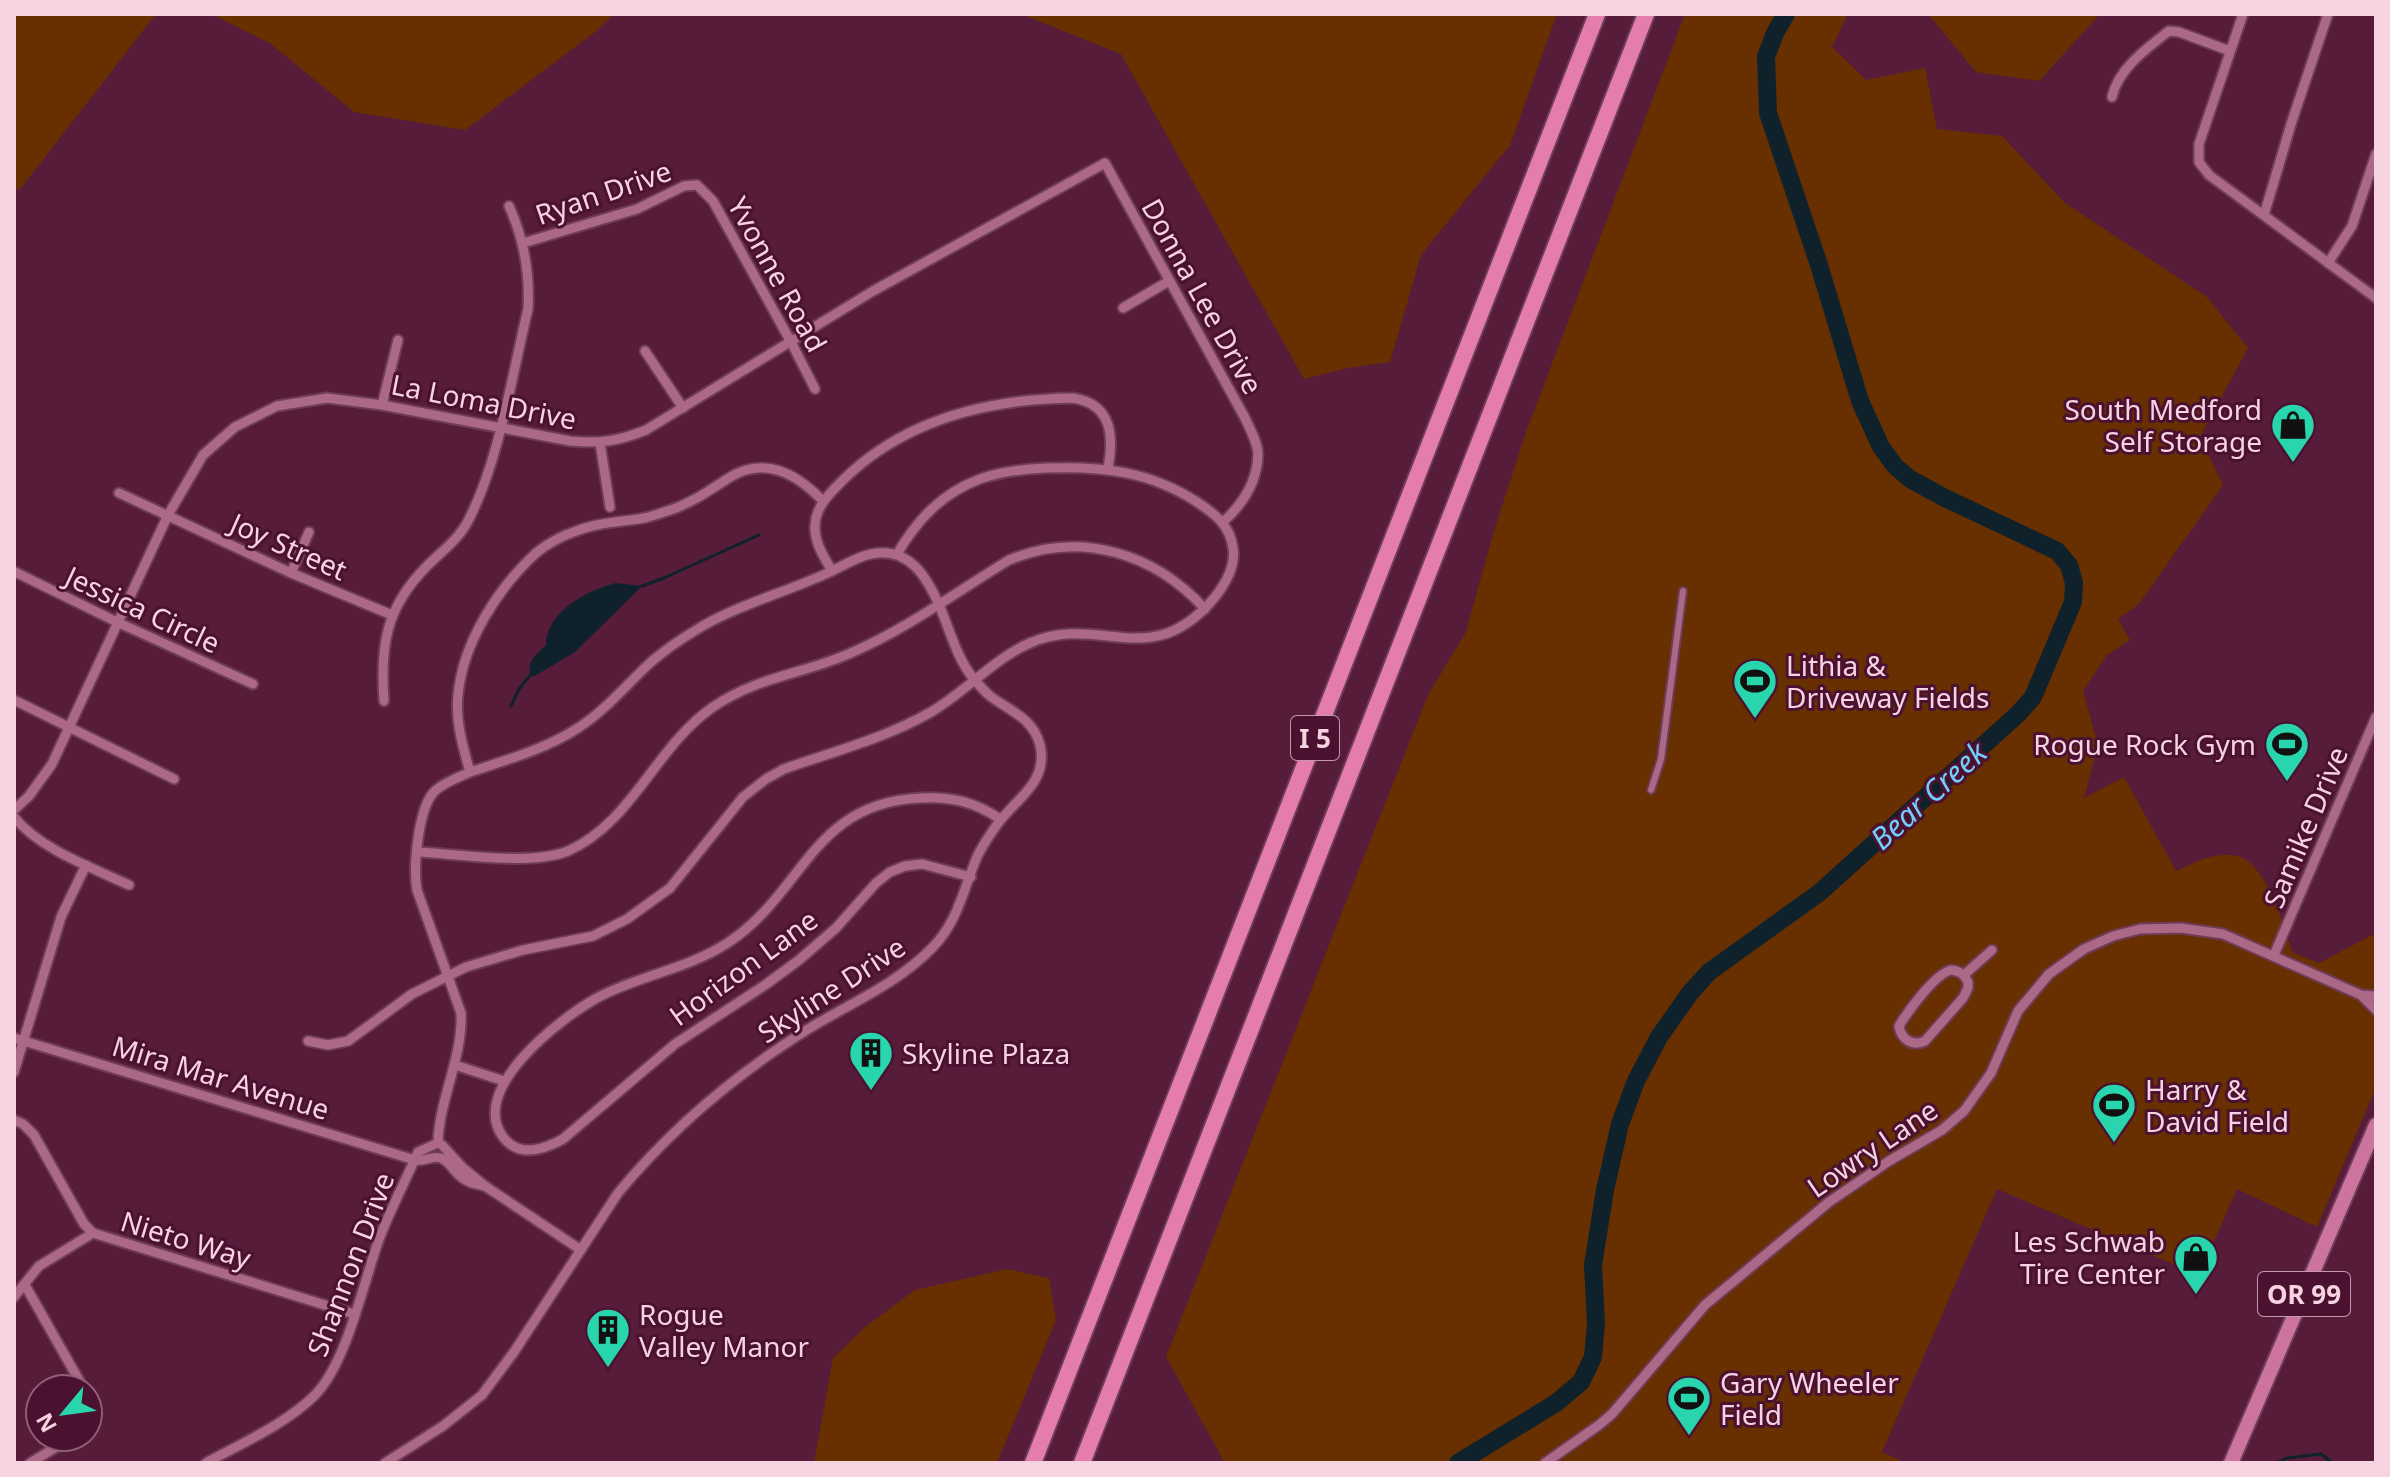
<svg xmlns="http://www.w3.org/2000/svg" width="2390" height="1477" font-family="'Noto Sans',sans-serif">
	<style>
		.green { fill: #682f00 }
		.water { fill: #0f222b }
		.lines { fill: none; stroke-linecap: round; stroke-linejoin: round }
		.stream { stroke: #0f222b; stroke-width: 3 }
		.river { stroke: #0f222b; stroke-width: 18 }
		.pedestrian-casing { stroke: #6e3c57; stroke-width: 10 }
		.minor-casing { stroke: #6e3c57; stroke-width: 13 }
		.primary-casing { stroke: #6e3c57; stroke-width: 18 }
		.motorway-casing { stroke: #6e3c57; stroke-width: 20 }
		.pedestrian { stroke: #ab6987; stroke-width: 6 }
		.minor { stroke: #ab6987; stroke-width: 9 }
		.primary { stroke: #cd749e; stroke-width: 14 }
		.motorway { stroke: #e47cad; stroke-width: 16 }
		.labels { text-anchor: middle; dominant-baseline: central; stroke-width: 6; stroke-linejoin: round; paint-order: stroke }
		.shield { fill: #4a1130; stroke: #c398ac; stroke-width: 2 }
		.shield-label { font-size: 26px; font-weight: bold; fill: #f7d2e1 }
		.street-label { font-size: 28px; fill: #f7d2e1; stroke: #4a1130 }
		.poi-label { font-size: 28px; fill: #f7d2e1; stroke: #4a1130; text-anchor: start }
		.water-label { font-size: 30px; font-style: italic; fill: #73cefb; stroke: #4a1130 }
	</style>
	<rect width="100%" height="100%" fill="#561c3a"/>
	<g class="green">
		<polygon points="14,14 156,14 21,188 14,190"/>
		<polygon points="211,14 614,14 595,32 465,130 354,112 271,44"/>
		<polygon points="1021,14 1557,14 1510,145 1421,255 1390,362 1347,368 1304,379 1121,54"/>
		<path d="M1685,14H1848L1832,47L1866,80L1925,68L1937,129L2002,136L2065,203L2207,297L2248,348L2200,437L2223,485L2139,604L2118,619L2130,640L2107,655L2083,691L2098,745L2084,798L2124,777L2176,871C2194,863 2216,851 2237,856C2265,861 2285,927 2292,952L2319,963L2376,933V1087L2317,1227L2237,1189L2199,1275L1997,1189L1882,1452L1906,1463H1225L1166,1357L1428,695L1466,632L1493,534L1526,432Z"/>
		<polygon points="1928,14 2100,14 2039,81 1976,72"/>
		<polygon points="1007,1269 1049,1278 1056,1320 997,1463 814,1463 833,1358 865,1327 915,1290"/>
	</g>
	<path class="water" d="M616,583L642,586L575,652L533,677C523,664 537,654 546,645C546,611 588,590 616,583Z"/>
	<g class="lines">
		<g class="stream">
			<polyline points="642,586 664,578 759,535"/>
			<polyline points="511,706 519,689 531,674"/>
			<polyline points="2276,1463 2287,1458 2321,1454 2333,1463"/>
		</g>
		<polyline class="river" points="1458,1463 1556,1403 1581,1382 1593,1357 1596,1324 1593,1265 1605,1190 1620,1124 1636,1081 1659,1037 1690,993 1709,972 1819,893 2018,714 2033,697 2073,602 2074,583 2069,565 2057,551 1945,498 1910,479 1895,466 1881,447 1860,401 1819,265 1768,113 1766,57 1775,33 1786,14"/>
		<g class="pedestrian-casing">
			<polyline id="pedestrian" points="1651,790 1661,759 1683,591"/>
		</g>
		<g class="minor-casing">
			<g id="minor">
				<polyline points="2243,14 2199,144 2199,162 2209,175 2376,298"/>
				<path d="M2112,97C2118,69 2147,48 2169,31L2179,32L2230,51"/>
				<polyline points="2264,215 2292,121 2328,14"/>
				<polyline points="523,243 637,209 684,186 697,185 713,201 791,342 815,389"/>
				<polyline points="2328,263 2352,226 2376,154"/>
				<polyline points="1123,308 1169,281"/>
				<polyline points="645,351 683,408"/>
				<polyline points="382,405 398,340"/>
				<polyline points="600,443 610,507"/>
				<polyline points="119,493 291,573 392,615"/>
				<path d="M823,501C796,473 764,455 727,479C710,490 693,502 673,509C664,512 654,516 644,518C622,522 600,522 579,530C564,535 548,543 536,553C498,588 463,642 458,695C455,721 463,747 470,772C506,760 546,749 578,728C606,710 627,684 651,662C665,650 681,639 696,630C738,604 788,592 832,571"/>
				<polyline points="15,572 117,622 253,684"/>
				<polyline points="291,573 309,532"/>
				<polyline points="14,700 174,779"/>
				<path d="M384,701C380,645 386,607 427,566C441,552 459,539 468,521C499,462 512,375 528,309C530,272 524,239 509,206"/>
				<path d="M14,810L29,796L52,764L168,515L203,455L235,427L277,406L327,398L382,405L570,441C599,444 619,441 646,430L873,291L1105,163L1245,418C1250,429 1258,443 1258,455C1257,483 1243,504 1223,522"/>
				<path d="M14,817C41,850 91,867 129,885"/>
				<path d="M417,852C458,854 531,866 568,851C632,823 656,746 713,707C758,676 805,674 853,652C908,628 958,591 1009,560C1080,530 1154,553 1205,609"/>
				<path d="M971,877L922,864L905,866L890,872L876,883L836,928L799,960L765,985L675,1044L563,1139C543,1150 519,1158 503,1137C468,1089 560,1019 595,999C638,975 687,970 729,942C805,891 812,803 920,798C951,796 975,802 1000,819"/>
				<polyline points="2274,955 2376,717"/>
				<path d="M1951,970C1960,971 1964,974 1968,982V988L1963,998L1925,1041C1912,1047 1901,1039 1899,1026C1908,1011 1935,974 1951,970Z"/>
				<polyline points="1964,975 1992,950"/>
				<polyline points="2361,995 2376,1010"/>
				<path d="M14,1038L415,1160C424,1162 432,1155 441,1158C449,1161 454,1171 460,1176C467,1183 476,1184 485,1186"/>
				<path d="M308,1041L328,1045L348,1041L412,994L466,967L523,950L593,936L627,919L670,888L743,797L766,779L784,769C832,752 886,738 931,712C965,692 995,658 1030,643C1101,612 1150,675 1215,597C1226,583 1236,566 1233,548C1230,525 1215,514 1197,502C1149,471 1102,466 1046,468C1023,469 1002,471 980,479C942,493 917,520 897,554"/>
				<polyline points="455,1065 504,1081"/>
				<polyline points="14,1072 61,917 86,865"/>
				<polyline points="14,1120 23,1124 34,1135 84,1224 93,1233 354,1314"/>
				<path d="M438,1143C439,1099 463,1058 461,1013L417,890C413,868 418,805 436,790C445,782 459,777 470,772"/>
				<polyline points="25,1285 84,1389"/>
				<polyline points="14,1297 39,1266 93,1233"/>
				<polyline points="30,1463 73,1437"/>
				<path d="M206,1463C242,1443 286,1424 315,1395C346,1364 363,1285 378,1242C389,1212 405,1182 418,1152L438,1143L442,1145L463,1168L485,1186L581,1250"/>
				<path d="M385,1463L443,1426L482,1395L514,1352L618,1193C671,1129 735,1075 805,1031C848,1004 896,985 932,948C958,922 963,890 977,857C982,846 989,836 996,826C1014,800 1049,783 1040,745C1033,718 1010,711 990,696C984,691 978,684 973,678C957,658 950,631 940,607C927,577 909,546 871,554C857,557 844,565 832,571C824,557 814,542 815,525C816,506 830,493 843,480C905,419 989,399 1073,398C1112,404 1114,436 1108,468"/>
				<polyline points="1545,1463 1599,1425 1612,1414 1705,1305 1829,1202 1889,1161 1942,1130 1964,1111 1991,1073 2018,1011 2049,974 2084,949 2113,936 2140,929 2181,928 2223,934 2361,995 2376,996"/>
			</g>
		</g>
		<g class="primary-casing">
			<polyline id="primary" points="2231,1463 2376,1125"/>
		</g>
		<g class="motorway-casing">
			<g id="motorway">
				<polyline points="1033,1463 1597,14"/>
				<polyline points="1082,1463 1646,14"/>
			</g>
		</g>
		<use href="#pedestrian" class="pedestrian"/>
		<use href="#minor" class="minor"/>
		<use href="#primary" class="primary"/>
		<use href="#motorway" class="motorway"/>
	</g>
	<defs>
		<g id="shop-pin" transform="scale(2.3)"><path d="M0 17L-7.5 6A9.5 9.5 0 1 1 7.5 6Z" fill="#29d5ac" stroke="#4a1130"/><path d="M-5-2.5h2.3a2.7 3.5 0 0 1 5.4 0H5L5.5 6h-11ZM-1.5-2.5h3a1.5 2.3 0 0 0-3 0Z" fill="#111"/></g>
		<g id="stadium-pin" transform="scale(2.3)"><path d="M0 17L-7.5 6A9.5 9.5 0 1 1 7.5 6Z" fill="#29d5ac" stroke="#4a1130"/><path d="M0-5a6.5 5 0 1 0 0 10a6.5 5 0 1 0 0-10ZM-3.5-1.8h7v3.6h-7Z" fill="#111"/></g>
		<g id="building-pin" transform="scale(2.3)"><path d="M0 17L-7.5 6A9.5 9.5 0 1 1 7.5 6Z" fill="#29d5ac" stroke="#4a1130"/><path d="M-4-6H4V6H1V3H-1V6H-4ZM-2.5-4.3h1.7v1.8h-1.7ZM.8-4.3h1.7v1.8H.8ZM-2.5-1h1.7V.8h-1.7ZM.8-1h1.7V.8H.8Z" fill="#111"/></g>
	</defs>
	<g fill-rule="evenodd">
		<use href="#shop-pin" x="2293" y="425"/>
		<use href="#stadium-pin" x="1755" y="681"/>
		<use href="#stadium-pin" x="2287" y="744"/>
		<use href="#building-pin" x="871" y="1053"/>
		<use href="#stadium-pin" x="2114" y="1105"/>
		<use href="#shop-pin" x="2196" y="1257"/>
		<use href="#building-pin" x="608" y="1330"/>
		<use href="#stadium-pin" x="1689" y="1398"/>
	</g>
	<g class="labels">
		<g class="shield">
			<rect x="1291" y="716" width="48" height="44" rx="6"/>
			<rect x="2258" y="1272" width="92" height="44" rx="6"/>
		</g>
		<g class="shield-label">
			<text x="1315" y="738">I 5</text>
			<text x="2304" y="1294">OR 99</text>
		</g>
		<g class="street-label">
			<text transform="translate(603 192) rotate(-19)">Ryan Drive</text>
			<text transform="translate(778 274) rotate(61)">Yvonne Road</text>
			<text transform="translate(1203 296) rotate(61)">Donna Lee Drive</text>
			<text transform="translate(484 401) rotate(11)">La Loma Drive</text>
			<text transform="translate(289 546) rotate(24)">Joy Street</text>
			<text transform="translate(143 609) rotate(25)">Jessica Circle</text>
			<text transform="translate(2305 827) rotate(-67)">Samike Drive</text>
			<text transform="translate(743 967) rotate(-36)">Horizon Lane</text>
			<text transform="translate(831 989) rotate(-33)">Skyline Drive</text>
			<text transform="translate(221 1077) rotate(17)">Mira Mar Avenue</text>
			<text transform="translate(1872 1148) rotate(-34)">Lowry Lane</text>
			<text transform="translate(186 1239) rotate(17)">Nieto Way</text>
			<text transform="translate(350 1264) rotate(-69)">Shannon Drive</text>
		</g>
		<g class="poi-label">
			<text x="2262" y="409" text-anchor="end">South Medford<tspan x="2262" dy="32">Self Storage</tspan></text>
			<text x="1786" y="665">Lithia &amp;<tspan x="1786" dy="32">Driveway Fields</tspan></text>
			<text x="2256" y="744" text-anchor="end">Rogue Rock Gym</text>
			<text x="902" y="1053">Skyline Plaza</text>
			<text x="2145" y="1089">Harry &amp;<tspan x="2145" dy="32">David Field</tspan></text>
			<text x="2165" y="1241" text-anchor="end">Les Schwab<tspan x="2165" dy="32">Tire Center</tspan></text>
			<text x="639" y="1314">Rogue<tspan x="639" dy="32">Valley Manor</tspan></text>
			<text x="1720" y="1382">Gary Wheeler<tspan x="1720" dy="32">Field</tspan></text>
		</g>
		<g class="water-label">
			<text transform="translate(1928 795) rotate(-42)">Bear Creek</text>
		</g>
	</g>
	<rect width="2390" height="1477" fill="none" stroke="#f7d2e1" stroke-width="32"/>
	<g transform="translate(64 1413) rotate(241)"><circle r="38" fill="#4a1130" stroke="#8f5e77" stroke-width="2"/>
	<path d="M0-6L14 30L0 20L-14 30Z" fill="#29d5ac"/>
	<text y="-12" font-size="22" font-weight="bold" text-anchor="middle" fill="#f7d2e1">N</text>
	</g>
</svg>
